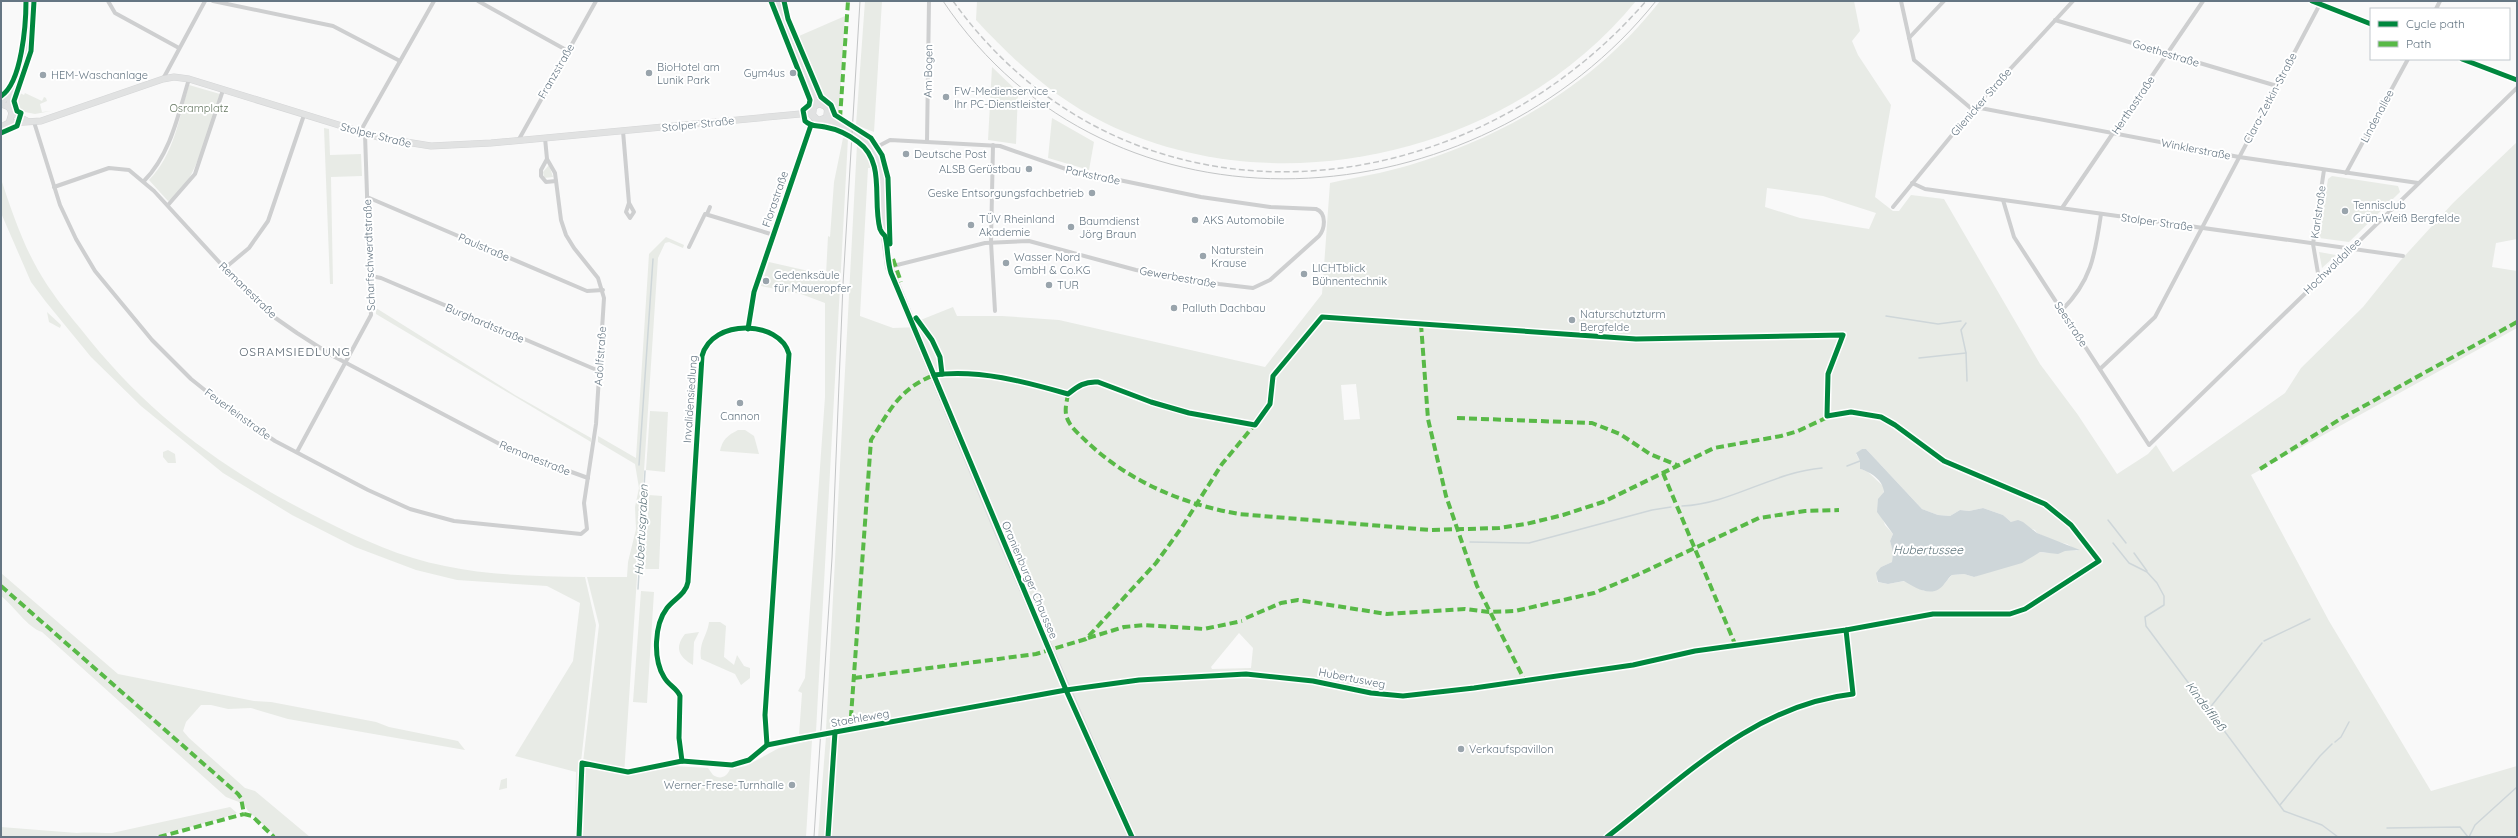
<svg xmlns="http://www.w3.org/2000/svg" width="2518" height="838" font-family="Quicksand,sans-serif">
	<style>
		.green { fill: #e8ebe6; fill-rule: evenodd }
		.water { fill: #ced6d9 }
		.lines { fill: none; stroke-linecap: round; stroke-linejoin: round }
		.stream { stroke: #ced6d9; stroke-width: 1.5 }
		.secondary-casing { stroke: #d5d6d7; stroke-width: 7 }
		.primary-casing { stroke: #d5d6d7; stroke-width: 8 }
		.street { stroke: #cecfd0; stroke-width: 4 }
		.secondary { stroke: #e1e2e2; stroke-width: 6 }
		.primary { stroke: #e1e2e2; stroke-width: 7 }
		.tram { stroke: #c3c5c6; stroke-width: 1 }
		.rail { stroke: #c3c5c6; stroke-width: 1.5; stroke-dasharray: 6 3; stroke-linecap: butt }
		.quiet { stroke: #58b947; stroke-width: 4; stroke-dasharray: 8 4; stroke-linecap: butt }
		.cycleway-casing { stroke: #fff; stroke-width: 8 }
		.cycleway { stroke: #00873e; stroke-width: 5 }
		.poi-dot { fill: #99a4ac; stroke: #fff; stroke-width: 1.5 }
		.labels { text-anchor: middle; dominant-baseline: central; stroke-width: 4; stroke-linejoin: round; paint-order: stroke }
		.street-label { font-size: 11px; fill: #657683; stroke: #fff }
		.poi-label { font-size: 11px; fill: #657683; stroke: #fff; text-anchor: start }
		.park-label { font-size: 11px; fill: #687a64; stroke: #fff }
		.neighbourhood-label { font-size: 12px; letter-spacing: 1px; fill: #57646e; stroke: #fff }
		.water-label { font-size: 12px; font-style: italic; fill: #60757c; stroke: #fff }
	</style>
	<rect width="100%" height="100%" fill="#f9f9f9"/>
	<g class="green">
		<polygon points="865,1 882,1 874,132 856,125"/>
		<path d="M977,1H1636C1513,152 1281,209 1105,123C1054,98 1014,61 976,20Z"/>
		<path d="M1660,1H1854L1860,31L1852,41L1858,55L1891,105L1875,197L1893,211H1899L1911,195L1944,199L2040,364L2078,415L2117,474L2148,454L2156,445L2173,472L2285,393L2301,368L2363,307L2400,261L2453,203L2517,142V239L2496,243L2492,267L2517,271V328L2251,475L2329,621L2431,791L2517,766V837H818L826,737L839,735V727L826,730L857,144L867,152L873,168H868L860,316L893,328L920,327L918,321L953,307L957,316H1002L1059,320L1265,367L1322,294L1330,183C1357,177 1384,173 1410,165C1507,136 1598,81 1660,1ZM1767,188L1823,196L1876,213L1869,229L1800,218L1765,207ZM1356,384L1360,419L1344,420L1341,385ZM1862,449H1866L1922,509L1938,515L1950,516L1960,510L1969,511L1983,508L2003,515L2011,522L2035,530L2037,533L2054,541L2067,544L2078,551C2065,549 2053,555 2040,552L1974,577L1964,574L1952,575L1944,584L1924,591L1905,581L1888,584L1877,582L1881,567L1892,562L1893,551L1890,541L1893,534L1885,525L1882,517L1884,487L1867,471L1860,469V461L1856,454ZM1239,633L1253,648L1251,668L1212,669L1211,667Z"/>
		<path d="M845,16L839,116C831,111 833,102 824,98L799,36Z"/>
		<polygon points="992,67 1018,92 1016,144 988,140"/>
		<path d="M189,85L220,94C212,118 193,194 168,201L149,180C174,155 179,118 189,85Z"/>
		<polygon points="18,89 22,90 20,93 24,95 25,93 42,101 44,97 46,98 47,101 40,104 42,112 51,111 35,114 20,111 15,101"/>
		<polygon points="1052,118 1094,142 1089,170 1048,158"/>
		<polygon points="324,128 329,129 330,155 361,154 362,176 331,177 333,284 330,284"/>
		<polygon points="843,138 848,138 816,732 799,735 802,693 798,691 805,678 825,397 825,303 801,294 761,286 769,262 826,275 828,236 830,237 834,182"/>
		<polygon points="549,165 553,177 544,178 543,172"/>
		<polygon points="2332,176 2398,186 2400,192 2349,242 2319,238 2328,179"/>
		<path d="M1,179C11,209 22,242 38,270C50,291 65,310 80,328C148,415 223,470 321,519C361,539 402,558 445,566C490,576 539,576 585,577L596,625L580,771L577,837H575L576,772L515,756L573,661L580,603L547,586L457,580L416,570L355,547L292,515L223,473L141,406L91,357L46,302L31,282L1,213Z"/>
		<path d="M666,237L684,245L683,248L669,242L665,243L658,258L624,775L674,766L708,768L713,775C720,780 727,777 730,769L746,766L779,748L812,740L806,837H580L582,771L599,625L587,577H627L628,562L636,529L635,507L639,488L635,464L598,442V436L636,458L649,254Z"/>
		<polygon points="2319,252 2336,255 2322,268"/>
		<polygon points="376,308 515,395 591,438 591,442 376,314"/>
		<polygon points="47,312 61,325 60,328 49,322"/>
		<polygon points="650,411 668,412 665,472 646,470"/>
		<path d="M738,430H745L754,436L759,454L720,451C722,440 728,435 738,430Z"/>
		<polygon points="168,450 175,454 176,463 168,463 163,457 163,452"/>
		<polygon points="649,495 662,496 659,569 645,569"/>
		<path d="M1,573L118,674L254,701L271,702L376,722L389,727L458,741L465,750L288,719L251,708L228,709L211,705H201L186,722L183,731L189,738L245,788L255,791L310,837H277L248,811L244,804L226,797L42,632C28,628 14,606 1,596Z"/>
		<polygon points="641,591 654,592 647,703 633,702"/>
		<path d="M709,622H720L726,626L724,657L734,665L737,655L744,666L750,668V678L741,685L735,674L701,659C699,641 707,637 709,622Z"/>
		<path d="M699,632L694,642L693,665C679,657 674,648 685,634Z"/>
		<polygon points="507,778 507,788 499,790 501,780"/>
		<path d="M230,807L237,813L218,820L152,837H1V827L77,833C89,832 99,833 112,833Z"/>
	</g>
	<path class="water" d="M1862,449H1866L1922,509L1938,515L1950,516L1960,510L1969,511L1983,508L2003,515L2011,522L2018,520L2023,522L2037,533L2080,550L2065,551L2058,554L2040,552L2022,563L1974,577L1964,574L1952,575C1947,579 1945,585 1939,589C1928,596 1914,587 1904,581L1888,584L1878,582L1876,573L1881,567L1892,562L1893,552L1890,541L1893,534L1877,512L1878,499L1884,492C1883,480 1871,472 1860,469V461L1856,453Z"/>
	<g class="lines">
		<g class="stream">
			<polyline points="1886,316 1938,324 1961,321"/>
			<polyline points="1966,323 1961,330 1966,353 1967,381"/>
			<polyline points="1919,358 1966,353"/>
			<polyline points="639,465 653,259"/>
			<polyline points="1847,466 1860,461"/>
			<path d="M1682,506C1731,504 1773,472 1822,468"/>
			<polyline points="2108,520 2126,543"/>
			<polyline points="1470,542 1529,543 1652,510 1671,507"/>
			<polyline points="2113,543 2129,563 2147,572 2157,583 2164,596 2164,605 2145,617 2146,626 2284,811 2322,825 2338,837"/>
			<polyline points="2134,553 2147,571"/>
			<polyline points="638,589 645,471"/>
			<polyline points="2264,641 2310,619"/>
			<polyline points="2208,710 2262,643"/>
			<polyline points="2335,742 2341,737 2349,722"/>
			<polyline points="2280,805 2320,756 2332,744"/>
			<polyline points="2387,828 2460,827 2468,837"/>
			<polyline points="2469,837 2475,825 2517,787"/>
		</g>
		<g class="secondary-casing">
			<g id="secondary">
				<polyline points="2312,1 2371,24"/>
				<polyline points="2462,59 2517,80"/>
				<path d="M1,103C27,75 30,37 30,1"/>
				<polyline points="1,104 9,107 12,113 9,123 1,127"/>
				<polyline points="9,107 12,89"/>
				<polyline points="12,113 27,121"/>
				<polyline points="9,123 41,121 163,79 174,77 189,79 381,138 431,146 491,143 811,113"/>
			</g>
		</g>
		<g class="primary-casing">
			<g id="primary">
				<polyline points="775,1 804,68 814,101 812,115 818,121 827,118 828,110 826,106 819,103 814,106"/>
				<path d="M829,113C834,121 842,123 850,127C865,135 881,154 884,172L885,237L889,267L999,534L1132,837"/>
				<polyline points="823,120 858,135"/>
				<polyline points="874,153 882,179"/>
			</g>
		</g>
		<g class="street">
			<polyline points="108,1 115,13 179,48"/>
			<polyline points="213,1 333,26 400,61"/>
			<polyline points="478,1 568,51"/>
			<polyline points="1901,1 1914,60 1973,110"/>
			<polyline points="2436,9 2440,1"/>
			<polyline points="2055,20 2277,86"/>
			<polyline points="1909,38 1944,1"/>
			<polyline points="163,79 205,1"/>
			<polyline points="1975,107 2239,157 2418,183"/>
			<polyline points="34,122 60,205 76,239 95,271 152,340 191,379 231,411 275,441 368,490 410,509 454,521 581,534 587,529 584,503 596,424 604,298 598,278 574,248 566,235 561,220 555,173 547,159 545,138"/>
			<polyline points="623,131 629,203 626,212 630,218 634,212 629,203"/>
			<polyline points="360,132 434,1"/>
			<polyline points="518,141 596,1"/>
			<polyline points="927,141 929,1"/>
			<polyline points="993,145 991,242 995,311"/>
			<path d="M873,149L890,140L1000,146L1066,169L1201,197L1270,207L1316,209C1327,213 1325,229 1319,236L1270,280L1253,288L1219,284L1136,270L1029,241L985,243L889,267"/>
			<polyline points="547,159 541,170 541,176 546,182 556,181"/>
			<polyline points="2346,173 2408,59"/>
			<path d="M144,181C171,153 178,115 189,79"/>
			<polyline points="1912,183 1925,189 2403,256"/>
			<polyline points="54,187 109,168 129,170 154,191 243,288 274,317 297,333 333,356 511,450 588,478"/>
			<polyline points="367,197 587,291 603,290"/>
			<polyline points="2003,200 2014,237 2149,445 2517,88"/>
			<polyline points="168,205 195,174 223,90"/>
			<polyline points="1893,207 1975,107 2073,1"/>
			<polyline points="2062,208 2203,1"/>
			<polyline points="707,214 710,207"/>
			<polyline points="689,247 705,214 774,235"/>
			<polyline points="225,268 249,248 268,221 304,115"/>
			<polyline points="371,276 381,278 599,371"/>
			<polyline points="2319,279 2313,244 2324,170"/>
			<polyline points="756,285 814,119"/>
			<path d="M2062,310C2092,280 2095,254 2101,214"/>
			<polyline points="2100,369 2155,317 2320,4"/>
			<polyline points="297,452 371,315 365,134"/>
			<path d="M682,761L679,738L680,696C677,688 668,685 664,677C653,659 654,625 667,608C674,599 686,594 688,582L702,356C712,318 780,320 789,354L765,715L767,745"/>
			<polyline points="664,764 682,761 736,765 749,760 767,745 797,739 1066,690 1139,680 1246,674 1313,681 1371,693 1403,696 1474,688 1633,665"/>
		</g>
		<use href="#secondary" class="secondary"/>
		<use href="#primary" class="primary"/>
		<g class="tram">
			<path d="M943,1C1111,252 1478,224 1656,1"/>
			<polyline points="814,837 832,558 843,284 860,1"/>
		</g>
		<path class="rail" d="M953,1C1127,243 1462,214 1646,1"/>
		<g class="quiet">
			<polyline points="840,118 848,1"/>
			<polyline points="893,259 901,282"/>
			<polyline points="1421,324 1428,419 1446,496 1477,586 1525,681"/>
			<path d="M1068,394C1067,401 1064,410 1067,418C1070,427 1080,435 1086,441C1128,481 1182,504 1239,514L1430,530L1499,528L1526,524L1563,515L1603,502L1714,448L1781,436L1798,431L1830,416"/>
			<polyline points="1457,418 1592,423 1620,434 1650,454 1677,465"/>
			<polyline points="2260,469 2342,418 2517,322"/>
			<polyline points="1663,473 1735,644"/>
			<polyline points="1,586 238,794 241,798 244,814 252,816 274,837"/>
			<polyline points="1246,618 1281,603 1298,600 1387,614 1465,609 1489,612 1515,611 1594,593 1637,575 1759,518 1805,511 1839,510"/>
			<polyline points="1088,638 1124,627 1144,625 1204,629 1242,621"/>
			<polyline points="854,678 1036,654 1086,639 1156,563 1182,527 1222,464 1256,423"/>
			<path d="M850,730L871,440C890,410 899,389 934,375"/>
			<polyline points="159,837 244,814"/>
		</g>
		<g class="cycleway-casing">
			<g id="cycleway">
				<path d="M771,1L810,100L809,105L803,110L805,121C811,127 817,125 825,127C836,129 849,135 858,142C886,162 872,200 880,229C881,232 883,234 885,236C888,246 887,260 891,273L1066,690L1132,837"/>
				<polyline points="784,1 788,19 821,97 831,105 835,115 871,138 882,155 888,178 890,244"/>
				<polyline points="2312,1 2371,24"/>
				<polyline points="2462,59 2517,80"/>
				<path d="M1,96C22,83 26,23 26,1"/>
				<polyline points="1,133 17,126 21,113 17,111 14,101 31,51 34,1"/>
				<polyline points="916,318 932,340 940,357 942,374"/>
				<polyline points="748,329 754,292 811,125"/>
				<path d="M682,761L679,738L680,696C677,688 668,685 664,677C653,659 654,625 667,608C674,599 686,594 688,582L702,356C712,318 780,320 789,354L765,715L767,745"/>
				<path d="M579,837L582,763L628,772L682,761L732,765L749,760L767,745L797,739L1066,690L1139,680L1246,674L1313,681L1371,693L1403,696L1474,688L1633,665L1695,651L1846,630L1933,614H2010L2025,609L2099,561L2071,525L2045,504L1944,461L1895,425L1881,417L1851,412L1827,416L1828,374L1843,335L1636,339L1322,317L1273,376L1270,404L1255,425L1189,413L1151,402L1098,382C1085,381 1078,386 1068,394C1026,382 979,369 934,375"/>
				<polyline points="828,837 835,732"/>
				<path d="M1607,837C1683,778 1754,705 1853,694L1846,630"/>
			</g>
		</g>
		<use href="#cycleway" class="cycleway"/>
	</g>
	<g class="poi-dot">
		<circle cx="649" cy="73" r="4"/>
		<circle cx="793" cy="73" r="4"/>
		<circle cx="43" cy="75" r="4"/>
		<circle cx="946" cy="97" r="4"/>
		<circle cx="906" cy="154" r="4"/>
		<circle cx="1029" cy="169" r="4"/>
		<circle cx="1092" cy="193" r="4"/>
		<circle cx="2345" cy="211" r="4"/>
		<circle cx="1195" cy="220" r="4"/>
		<circle cx="971" cy="225" r="4"/>
		<circle cx="1071" cy="227" r="4"/>
		<circle cx="1203" cy="256" r="4"/>
		<circle cx="1006" cy="263" r="4"/>
		<circle cx="1304" cy="274" r="4"/>
		<circle cx="766" cy="281" r="4"/>
		<circle cx="1049" cy="285" r="4"/>
		<circle cx="1174" cy="308" r="4"/>
		<circle cx="1572" cy="320" r="4"/>
		<circle cx="740" cy="403" r="4"/>
		<circle cx="1461" cy="749" r="4"/>
		<circle cx="792" cy="785" r="4"/>
	</g>
	<g class="labels">
		<g class="street-label">
			<text transform="translate(2166 53) rotate(17)">Goethestraße</text>
			<text transform="translate(556 71) rotate(-60)">Franzstraße</text>
			<text transform="translate(928 71) rotate(-89)">Am Bogen</text>
			<text transform="translate(2270 98) rotate(-62)">Clara-Zetkin-Straße</text>
			<text transform="translate(1981 102) rotate(-49)">Glienicker Straße</text>
			<text transform="translate(2133 105) rotate(-56)">Herthastraße</text>
			<text transform="translate(2377 116) rotate(-62)">Lindenallee</text>
			<text transform="translate(698 124) rotate(-6)">Stolper Straße</text>
			<text transform="translate(376 135) rotate(14)">Stolper Straße</text>
			<text transform="translate(2196 149) rotate(11)">Winklerstraße</text>
			<text transform="translate(1093 175) rotate(12)">Parkstraße</text>
			<text transform="translate(775 199) rotate(-71)">Florastraße</text>
			<text transform="translate(2318 212) rotate(-82)">Karlstraße</text>
			<text transform="translate(2157 222) rotate(8)">Stolper Straße</text>
			<text transform="translate(484 247) rotate(23)">Paulstraße</text>
			<text transform="translate(369 255) rotate(-92)">Scharfschwerdtstraße</text>
			<text transform="translate(2332 266) rotate(-44)">Hochwaldallee</text>
			<text transform="translate(1178 277) rotate(10)">Gewerbestraße</text>
			<text transform="translate(248 290) rotate(44)">Remanestraße</text>
			<text transform="translate(485 323) rotate(23)">Burghardtstraße</text>
			<text transform="translate(2071 324) rotate(57)">Seestraße</text>
			<text transform="translate(600 356) rotate(-86)">Adolfstraße</text>
			<text transform="translate(690 399) rotate(-86)">Invalidensiedlung</text>
			<text transform="translate(238 414) rotate(36)">Feuerleinstraße</text>
			<text transform="translate(535 458) rotate(22)">Remanestraße</text>
			<text transform="translate(1030 580) rotate(67)">Oranienburger Chaussee</text>
			<text transform="translate(1352 678) rotate(11)">Hubertusweg</text>
			<text transform="translate(860 718) rotate(-10)">Staehleweg</text>
		</g>
		<g class="poi-label">
			<text x="657" y="67">BioHotel am<tspan x="657" dy="13">Lunik Park</tspan></text>
			<text x="785" y="73" text-anchor="end">Gym4us</text>
			<text x="51" y="75">HEM-Waschanlage</text>
			<text x="954" y="91">FW-Medienservice -<tspan x="954" dy="13">Ihr PC-Dienstleister</tspan></text>
			<text x="914" y="154">Deutsche Post</text>
			<text x="1021" y="169" text-anchor="end">ALSB Gerüstbau</text>
			<text x="1084" y="193" text-anchor="end">Geske Entsorgungsfachbetrieb</text>
			<text x="2353" y="205">Tennisclub<tspan x="2353" dy="13">Grün-Weiß Bergfelde</tspan></text>
			<text x="979" y="219">TÜV Rheinland<tspan x="979" dy="13">Akademie</tspan></text>
			<text x="1203" y="220">AKS Automobile</text>
			<text x="1079" y="221">Baumdienst<tspan x="1079" dy="13">Jörg Braun</tspan></text>
			<text x="1211" y="250">Naturstein<tspan x="1211" dy="13">Krause</tspan></text>
			<text x="1014" y="257">Wasser Nord<tspan x="1014" dy="13">GmbH &amp; Co.KG</tspan></text>
			<text x="1312" y="268">LICHTblick<tspan x="1312" dy="13">Bühnentechnik</tspan></text>
			<text x="774" y="275">Gedenksäule<tspan x="774" dy="13">für Maueropfer</tspan></text>
			<text x="1057" y="285">TUR</text>
			<text x="1182" y="308">Palluth Dachbau</text>
			<text x="1580" y="314">Naturschutzturm<tspan x="1580" dy="13">Bergfelde</tspan></text>
			<text x="740" y="416" text-anchor="middle">Cannon</text>
			<text x="1469" y="749">Verkaufspavillon</text>
			<text x="784" y="785" text-anchor="end">Werner-Frese-Turnhalle</text>
		</g>
		<g class="park-label">
			<text x="199" y="108">Osramplatz</text>
		</g>
		<g class="neighbourhood-label">
			<text x="295" y="351">OSRAMSIEDLUNG</text>
		</g>
		<g class="water-label">
			<text transform="translate(641 530) rotate(-87)">Hubertusgraben</text>
			<text x="1928" y="549">Hubertussee</text>
			<text transform="translate(2206 706) rotate(53)">Kindelfließ</text>
		</g>
	</g>
	<rect width="2518" height="838" fill="none" stroke="#657683" stroke-width="4"/>
	<rect x="2370" y="8" width="140" height="52" fill="#ffffff" stroke="#c1c8cd"/>
	<rect x="2378" y="21" width="20" height="6" fill="#00873e" stroke="#c1c8cd"/>
	<text x="2406" y="28" font-size="12" fill="#657683">Cycle path</text>
	<rect x="2378" y="41" width="20" height="6" fill="#58b947" stroke="#c1c8cd"/>
	<text x="2406" y="48" font-size="12" fill="#657683">Path</text>
</svg>
